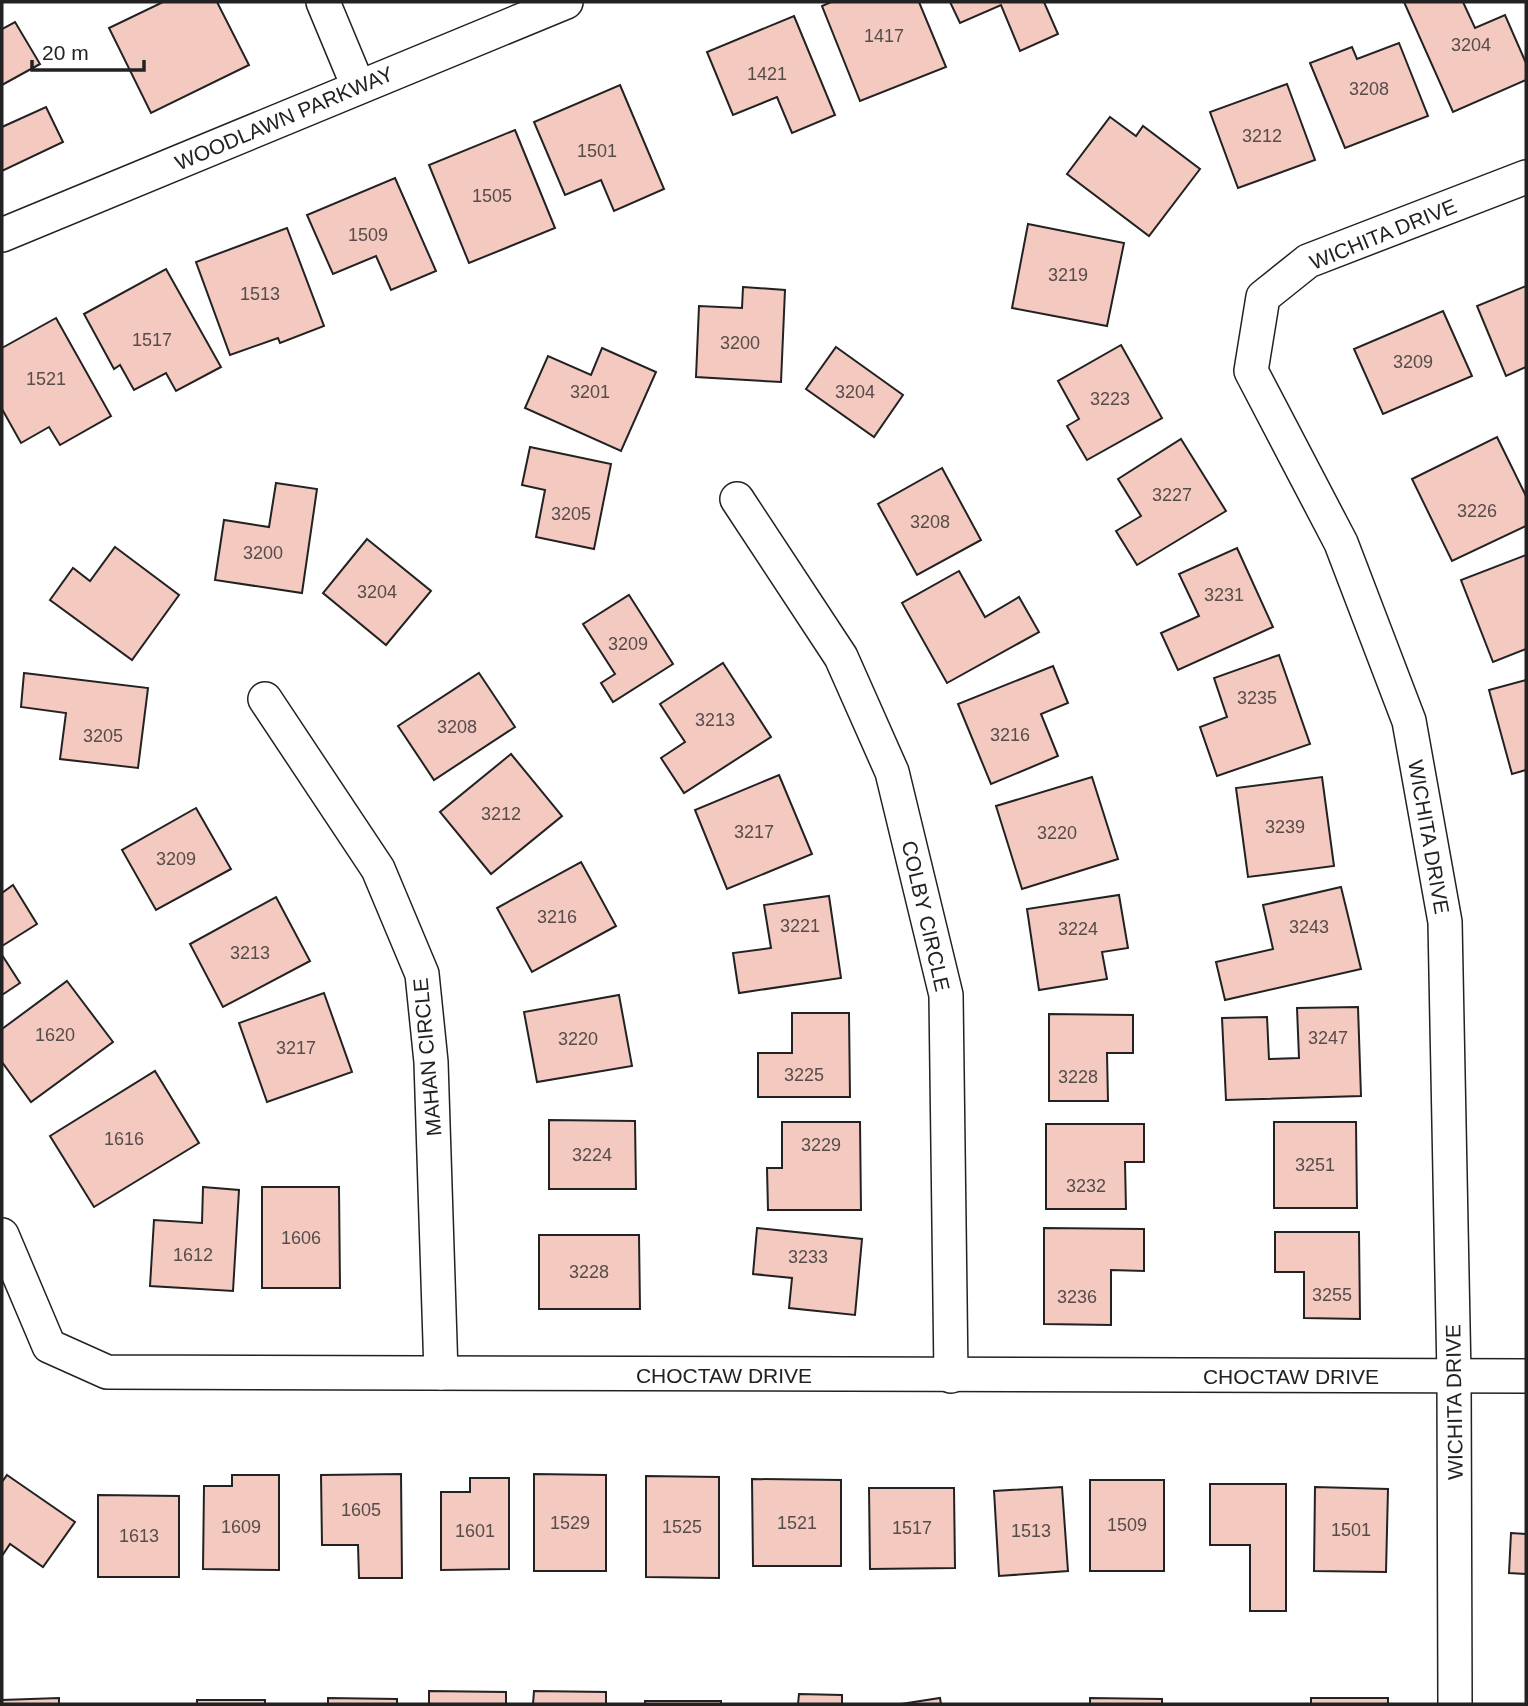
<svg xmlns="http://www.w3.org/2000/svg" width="1528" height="1706" font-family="Helvetica,sans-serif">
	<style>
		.building { fill: #f3c9c0; stroke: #222; stroke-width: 2 }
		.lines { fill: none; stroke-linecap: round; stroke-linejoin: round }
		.minor-casing { stroke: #222; stroke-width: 36 }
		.minor { stroke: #fff; stroke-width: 33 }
		.labels { text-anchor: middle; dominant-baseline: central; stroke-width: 5; stroke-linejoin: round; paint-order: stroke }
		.number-label { font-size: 18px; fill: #564c4a }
		.street-label { font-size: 21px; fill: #222; stroke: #fff }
	</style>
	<rect width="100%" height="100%" fill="#fff"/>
	<g class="building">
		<polygon points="163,2 217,2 249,65 151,113 109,28"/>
		<polygon points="831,2 919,2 946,67 860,101 822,6"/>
		<polygon points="950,2 1044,2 1058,34 1020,51 1001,5 960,23"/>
		<polygon points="1404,2 1463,2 1475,28 1505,15 1526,63 1526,80 1453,112"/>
		<polygon points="794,16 835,115 792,133 777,97 733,115 707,52"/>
		<polygon points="15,22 40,64 2,85 2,29"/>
		<polygon points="1399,43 1428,116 1345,148 1310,63 1352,47 1357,59"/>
		<polygon points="1287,84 1315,160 1238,188 1210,112"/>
		<polygon points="620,85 664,189 614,211 601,180 565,195 534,122"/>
		<polygon points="46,107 63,142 2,171 2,127"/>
		<polygon points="1110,117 1136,136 1143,126 1200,169 1149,236 1067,174"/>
		<polygon points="515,130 555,228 469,263 429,165"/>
		<polygon points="395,178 436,271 391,290 376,256 333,274 307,215"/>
		<polygon points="1028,224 1124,243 1107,326 1012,308"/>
		<polygon points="287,228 324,326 280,343 278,338 230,355 196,262"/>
		<polygon points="166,269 221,367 176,391 166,373 134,390 120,365 114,369 84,314"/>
		<polygon points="1526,286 1526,367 1506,376 1477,306"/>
		<polygon points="743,287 785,290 781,382 696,377 699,306 742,308"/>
		<polygon points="1443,311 1472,376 1383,414 1354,349"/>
		<polygon points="56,318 111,416 60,445 49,427 21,443 2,409 2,348"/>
		<polygon points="1121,345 1162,418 1087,460 1067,426 1079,419 1058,381"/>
		<polygon points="836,347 903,395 874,437 806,389"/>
		<polygon points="602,348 656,372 621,451 525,408 548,356 591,375"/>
		<polygon points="1497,437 1526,496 1526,526 1452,561 1412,479"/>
		<polygon points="1181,439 1226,511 1137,565 1116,531 1141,516 1118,479"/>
		<polygon points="530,447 611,464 594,549 536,537 545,490 522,485"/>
		<polygon points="942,468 981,540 917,575 878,504"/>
		<polygon points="276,483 317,489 302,593 215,580 224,520 269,527"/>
		<polygon points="367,539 431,591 386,645 323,593"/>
		<polygon points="115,547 179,595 132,660 50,600 73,568 90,581"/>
		<polygon points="1237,548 1273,627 1178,670 1161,633 1199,616 1179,574"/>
		<polygon points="1526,555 1526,649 1493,662 1461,580"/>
		<polygon points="959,571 985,617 1019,597 1039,632 947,683 902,603"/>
		<polygon points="629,595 673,664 613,702 601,683 615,674 583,624"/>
		<polygon points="1279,655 1310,744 1217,776 1200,727 1227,717 1214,678"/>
		<polygon points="723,663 771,737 684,793 661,758 685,742 660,704"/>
		<polygon points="1053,666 1068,703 1041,714 1058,756 991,784 958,704"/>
		<polygon points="24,673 148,688 138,768 60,759 66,713 21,707"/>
		<polygon points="479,673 515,727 434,780 398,726"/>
		<polygon points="1526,680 1526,770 1512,774 1489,690"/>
		<polygon points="511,754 562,816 491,874 440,812"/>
		<polygon points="779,775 812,854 727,889 695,810"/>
		<polygon points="1092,777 1118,859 1022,889 996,806"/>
		<polygon points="1322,777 1334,866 1248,877 1236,788"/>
		<polygon points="196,808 231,869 156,910 122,850"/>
		<polygon points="581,862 616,926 532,972 497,908"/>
		<polygon points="13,885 37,924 2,946 2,893"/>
		<polygon points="1341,887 1361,969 1225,1000 1216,962 1273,949 1263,905"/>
		<polygon points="1119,895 1128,948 1102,952 1107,979 1039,990 1027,909"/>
		<polygon points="829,896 841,978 739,993 733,953 771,948 764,905"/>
		<polygon points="276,897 310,961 223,1007 190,944"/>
		<polygon points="2,955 20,983 2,995"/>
		<polygon points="67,981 113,1042 31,1102 2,1062 2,1029"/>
		<polygon points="324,993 352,1072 267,1102 239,1023"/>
		<polygon points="619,995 632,1066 537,1082 524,1012"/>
		<polygon points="1358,1007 1361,1096 1226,1100 1222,1018 1267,1017 1269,1059 1299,1058 1297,1008"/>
		<polygon points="792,1013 849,1013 850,1097 758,1097 758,1053 792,1053"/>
		<polygon points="1049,1014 1133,1015 1133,1053 1107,1053 1108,1101 1049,1101"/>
		<polygon points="155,1071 199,1143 94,1207 50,1136"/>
		<polygon points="549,1120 635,1121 636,1189 549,1189"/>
		<polygon points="782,1122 860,1122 861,1210 768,1210 767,1168 782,1168"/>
		<polygon points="1274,1122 1356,1122 1357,1208 1274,1208"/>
		<polygon points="1046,1124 1144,1124 1144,1162 1125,1162 1126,1209 1046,1209"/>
		<polygon points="203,1187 239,1190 233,1291 150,1286 154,1220 202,1223"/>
		<polygon points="262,1187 339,1187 340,1288 262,1288"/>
		<polygon points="757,1228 862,1239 855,1315 789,1308 792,1278 753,1274"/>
		<polygon points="1044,1228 1144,1229 1144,1271 1111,1270 1111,1325 1044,1324"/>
		<polygon points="1275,1232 1359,1232 1360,1319 1304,1318 1304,1272 1275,1272"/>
		<polygon points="539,1235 639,1235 640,1309 539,1309"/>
		<polygon points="401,1474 402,1578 359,1578 358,1545 322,1545 321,1475"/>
		<polygon points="534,1474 606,1475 606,1571 534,1571"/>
		<polygon points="7,1475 75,1522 43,1567 10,1544 2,1556 2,1482"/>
		<polygon points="232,1475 279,1475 279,1570 203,1569 204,1486 232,1486"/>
		<polygon points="646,1476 719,1477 719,1578 646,1577"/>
		<polygon points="470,1478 509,1478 509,1569 441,1570 441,1492 470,1492"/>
		<polygon points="752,1479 841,1480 841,1566 753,1566"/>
		<rect x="1090" y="1480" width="74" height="91"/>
		<polygon points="1210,1484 1286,1484 1286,1611 1250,1611 1250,1545 1210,1545"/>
		<polygon points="1062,1487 1068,1571 999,1576 994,1491"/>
		<polygon points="1315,1487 1388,1489 1386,1572 1314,1571"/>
		<polygon points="869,1488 954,1488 955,1568 870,1569"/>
		<polygon points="98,1495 179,1496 179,1577 98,1577"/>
		<polygon points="1511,1533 1526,1534 1526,1574 1509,1573"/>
		<polygon points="429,1691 506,1692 506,1704 429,1704"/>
		<polygon points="534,1691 606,1692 606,1704 533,1704"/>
		<polygon points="799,1694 842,1695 842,1704 798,1704"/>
		<polygon points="59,1698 59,1704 2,1704 2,1700"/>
		<polygon points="328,1698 397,1699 397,1704 328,1704"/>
		<polygon points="940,1698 941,1704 901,1704"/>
		<polygon points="1090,1698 1162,1699 1162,1704 1090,1704"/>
		<rect x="1311" y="1698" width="77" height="6"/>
		<rect x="197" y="1700" width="68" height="4"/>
		<rect x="645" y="1701" width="76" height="3"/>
	</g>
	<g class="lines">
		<g class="minor-casing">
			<g id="minor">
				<polyline points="323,2 358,86"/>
				<polyline points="2,235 566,2"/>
				<polyline points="737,499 841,657 892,772 946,995 951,1376"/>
				<polyline points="265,699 378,869 422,974 431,1062 441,1373"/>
				<polyline points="2,1235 49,1346 107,1372 1526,1376"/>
				<polyline points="1455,1704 1454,1376 1445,922 1409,721 1341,543 1251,371 1263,297 1308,261 1526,177"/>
			</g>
		</g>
		<use href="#minor" class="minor"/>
	</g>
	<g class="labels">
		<g class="number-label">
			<text x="884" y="36">1417</text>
			<text x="1471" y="45">3204</text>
			<text x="767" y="74">1421</text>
			<text x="1369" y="89">3208</text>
			<text x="1262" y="136">3212</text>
			<text x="597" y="151">1501</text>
			<text x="492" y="196">1505</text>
			<text x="368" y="235">1509</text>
			<text x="1068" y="275">3219</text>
			<text x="260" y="294">1513</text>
			<text x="152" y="340">1517</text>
			<text x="740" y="343">3200</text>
			<text x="1413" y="362">3209</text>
			<text x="46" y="379">1521</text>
			<text x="590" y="392">3201</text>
			<text x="855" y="392">3204</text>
			<text x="1110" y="399">3223</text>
			<text x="1172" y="495">3227</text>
			<text x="1477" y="511">3226</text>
			<text x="571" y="514">3205</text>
			<text x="930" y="522">3208</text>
			<text x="263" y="553">3200</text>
			<text x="377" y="592">3204</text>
			<text x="1224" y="595">3231</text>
			<text x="628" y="644">3209</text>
			<text x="1257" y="698">3235</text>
			<text x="715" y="720">3213</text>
			<text x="457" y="727">3208</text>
			<text x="1010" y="735">3216</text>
			<text x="103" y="736">3205</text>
			<text x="501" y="814">3212</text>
			<text x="1285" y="827">3239</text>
			<text x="754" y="832">3217</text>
			<text x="1057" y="833">3220</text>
			<text x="176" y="859">3209</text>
			<text x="557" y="917">3216</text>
			<text x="800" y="926">3221</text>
			<text x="1309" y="927">3243</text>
			<text x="1078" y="929">3224</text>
			<text x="250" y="953">3213</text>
			<text x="55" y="1035">1620</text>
			<text x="1328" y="1038">3247</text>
			<text x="578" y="1039">3220</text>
			<text x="296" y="1048">3217</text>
			<text x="804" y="1075">3225</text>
			<text x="1078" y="1077">3228</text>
			<text x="124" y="1139">1616</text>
			<text x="821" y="1145">3229</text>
			<text x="592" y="1155">3224</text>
			<text x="1315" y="1165">3251</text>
			<text x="1086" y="1186">3232</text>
			<text x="301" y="1238">1606</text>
			<text x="193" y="1255">1612</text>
			<text x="808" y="1257">3233</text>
			<text x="589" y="1272">3228</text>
			<text x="1332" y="1295">3255</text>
			<text x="1077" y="1297">3236</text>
			<text x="361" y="1510">1605</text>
			<text x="570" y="1523">1529</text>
			<text x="797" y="1523">1521</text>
			<text x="1127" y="1525">1509</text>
			<text x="241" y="1527">1609</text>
			<text x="682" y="1527">1525</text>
			<text x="912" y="1528">1517</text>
			<text x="1351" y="1530">1501</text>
			<text x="475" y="1531">1601</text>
			<text x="1031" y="1531">1513</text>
			<text x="139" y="1536">1613</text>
		</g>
		<g class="street-label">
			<text transform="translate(284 118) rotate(-23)">WOODLAWN PARKWAY</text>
			<text transform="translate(1383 234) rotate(-22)">WICHITA DRIVE</text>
			<text transform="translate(1429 837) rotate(80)">WICHITA DRIVE</text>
			<text transform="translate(926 916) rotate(77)">COLBY CIRCLE</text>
			<text transform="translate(427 1057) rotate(-95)">MAHAN CIRCLE</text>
			<text x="724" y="1375">CHOCTAW DRIVE</text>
			<text x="1291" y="1376">CHOCTAW DRIVE</text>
			<text transform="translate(1454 1402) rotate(-91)">WICHITA DRIVE</text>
		</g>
	</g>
	<rect width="1528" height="1706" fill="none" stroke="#222222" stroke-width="7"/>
	<path d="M32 60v10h112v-10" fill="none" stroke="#222222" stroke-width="3.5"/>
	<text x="42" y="60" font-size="21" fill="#222222" stroke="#ffffff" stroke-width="5" paint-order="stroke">20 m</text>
</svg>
